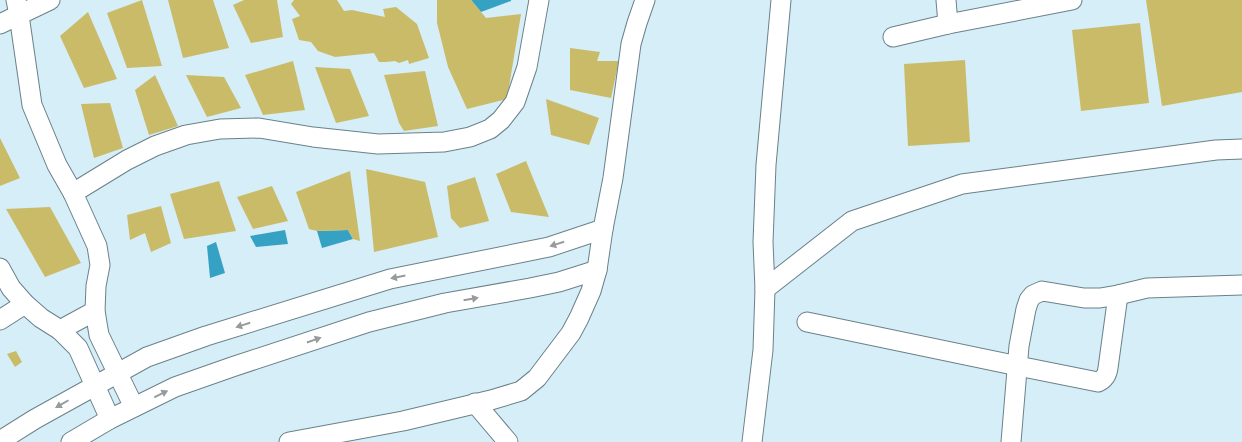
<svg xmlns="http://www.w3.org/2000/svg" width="1242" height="442" font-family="Barlow,sans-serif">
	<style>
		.water { fill: #36a2c3 }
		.building { fill: #cabb68 }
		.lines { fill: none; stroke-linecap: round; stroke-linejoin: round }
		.street-casing { stroke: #6b8189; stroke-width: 21 }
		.street { stroke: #fff; stroke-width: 19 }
		.oneway { fill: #979b9c }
	</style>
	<rect width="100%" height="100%" fill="#d5eef8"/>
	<g class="water">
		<polygon points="471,0 511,0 511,1 481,12"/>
		<polygon points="285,230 288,244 256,247 250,236"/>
		<polygon points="348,230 353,239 322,248 317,231"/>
		<polygon points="216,242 225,273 210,278 207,246"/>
	</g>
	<g class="building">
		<polygon points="142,0 162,66 127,68 107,13"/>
		<polygon points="168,0 213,0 229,48 183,58"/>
		<polygon points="244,0 277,0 283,37 251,43 233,5"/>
		<polygon points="294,0 337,0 344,11 352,10 385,17 383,9 396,7 417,24 429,58 409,64 408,60 399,63 395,61 386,62 379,62 374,53 335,57 318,51 311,42 299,40 292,19 300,16 291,4"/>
		<polygon points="437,0 471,0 486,18 521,14 507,99 467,109 448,67 437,23"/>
		<polygon points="1146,0 1242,0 1242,92 1162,106"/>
		<polygon points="88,12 117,79 84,88 60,36"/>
		<polygon points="1140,23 1149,103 1081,111 1072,30"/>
		<polygon points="570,48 600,52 597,61 619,61 611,98 570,90"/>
		<polygon points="965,60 970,142 908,146 904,64"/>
		<polygon points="293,61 305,110 263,115 245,75"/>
		<polygon points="315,67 350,69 369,116 336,123"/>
		<polygon points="425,71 438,126 404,131 399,123 384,75"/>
		<polygon points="155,75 178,126 149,135 135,90"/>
		<polygon points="186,75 224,77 241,108 207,117"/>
		<polygon points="546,99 599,118 589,145 551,135"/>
		<polygon points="110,103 123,148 94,158 81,104"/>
		<polygon points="0,138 20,178 0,186"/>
		<polygon points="526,161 549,217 511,212 496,174"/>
		<polygon points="366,169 425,182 438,237 374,252"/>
		<polygon points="350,171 360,241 353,239 348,230 317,231 309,229 296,192"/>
		<polygon points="475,177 489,221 460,228 451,218 447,186"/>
		<polygon points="219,181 236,231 184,239 170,194"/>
		<polygon points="272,186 288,221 253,229 237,197"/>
		<polygon points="161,206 171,243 151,252 145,233 130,240 127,215"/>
		<polygon points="50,207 81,263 45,277 6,209"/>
		<polygon points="16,351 22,362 15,367 7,354"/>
	</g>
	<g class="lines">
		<g class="street-casing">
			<g id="street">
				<polyline points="16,0 19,15 32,105 57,165 73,193 97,246 100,265 96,286 95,311 99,335 134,407"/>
				<polyline points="946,0 948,24"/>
				<polyline points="0,24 50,0"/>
				<polyline points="893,37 948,24 1072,0"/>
				<polyline points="73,193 127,160 155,146 186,135 220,129 259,128 313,137 378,144 444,142 470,137 490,129 501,120 515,102 527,67 539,0"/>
				<polyline points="0,268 11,288 25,304 41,318 60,330 78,348 110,419"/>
				<polyline points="765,289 852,221 962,184 1216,150 1242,149"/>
				<polyline points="0,320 25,304"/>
				<path d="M807,322L1018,366L1098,382C1105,379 1107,375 1108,368L1118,295"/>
				<polyline points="60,330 95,311"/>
				<polyline points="475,403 508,442"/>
				<polyline points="0,441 35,419 147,357 206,336 390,279 549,247 603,229"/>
				<polyline points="71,442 110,419 175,387 232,367 369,322 445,303 530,288 559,282 597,270"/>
				<polyline points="289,442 403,421 491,400 521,391 537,378 571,333 579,318 591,291 597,270 603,229 613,178 631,44 637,23 645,0"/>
				<polyline points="752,442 763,350 765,289 763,242 766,165 781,0"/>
				<polyline points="1011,442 1019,346 1026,309 1029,300 1033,295 1042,291 1084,298 1100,298 1118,295 1147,288 1242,285"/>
			</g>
		</g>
		<use href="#street" class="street"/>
	</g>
	<defs><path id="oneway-solid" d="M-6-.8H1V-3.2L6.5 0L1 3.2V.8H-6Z" transform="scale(1.25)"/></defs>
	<g class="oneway">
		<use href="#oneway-solid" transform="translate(557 244) rotate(162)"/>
		<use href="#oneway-solid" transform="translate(398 277) rotate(169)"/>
		<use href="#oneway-solid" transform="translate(471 299) rotate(-10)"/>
		<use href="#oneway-solid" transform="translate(243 325) rotate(163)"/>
		<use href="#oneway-solid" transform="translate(314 340) rotate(-19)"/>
		<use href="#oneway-solid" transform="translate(161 394) rotate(-26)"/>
		<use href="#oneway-solid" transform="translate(62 404) rotate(150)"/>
	</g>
</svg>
